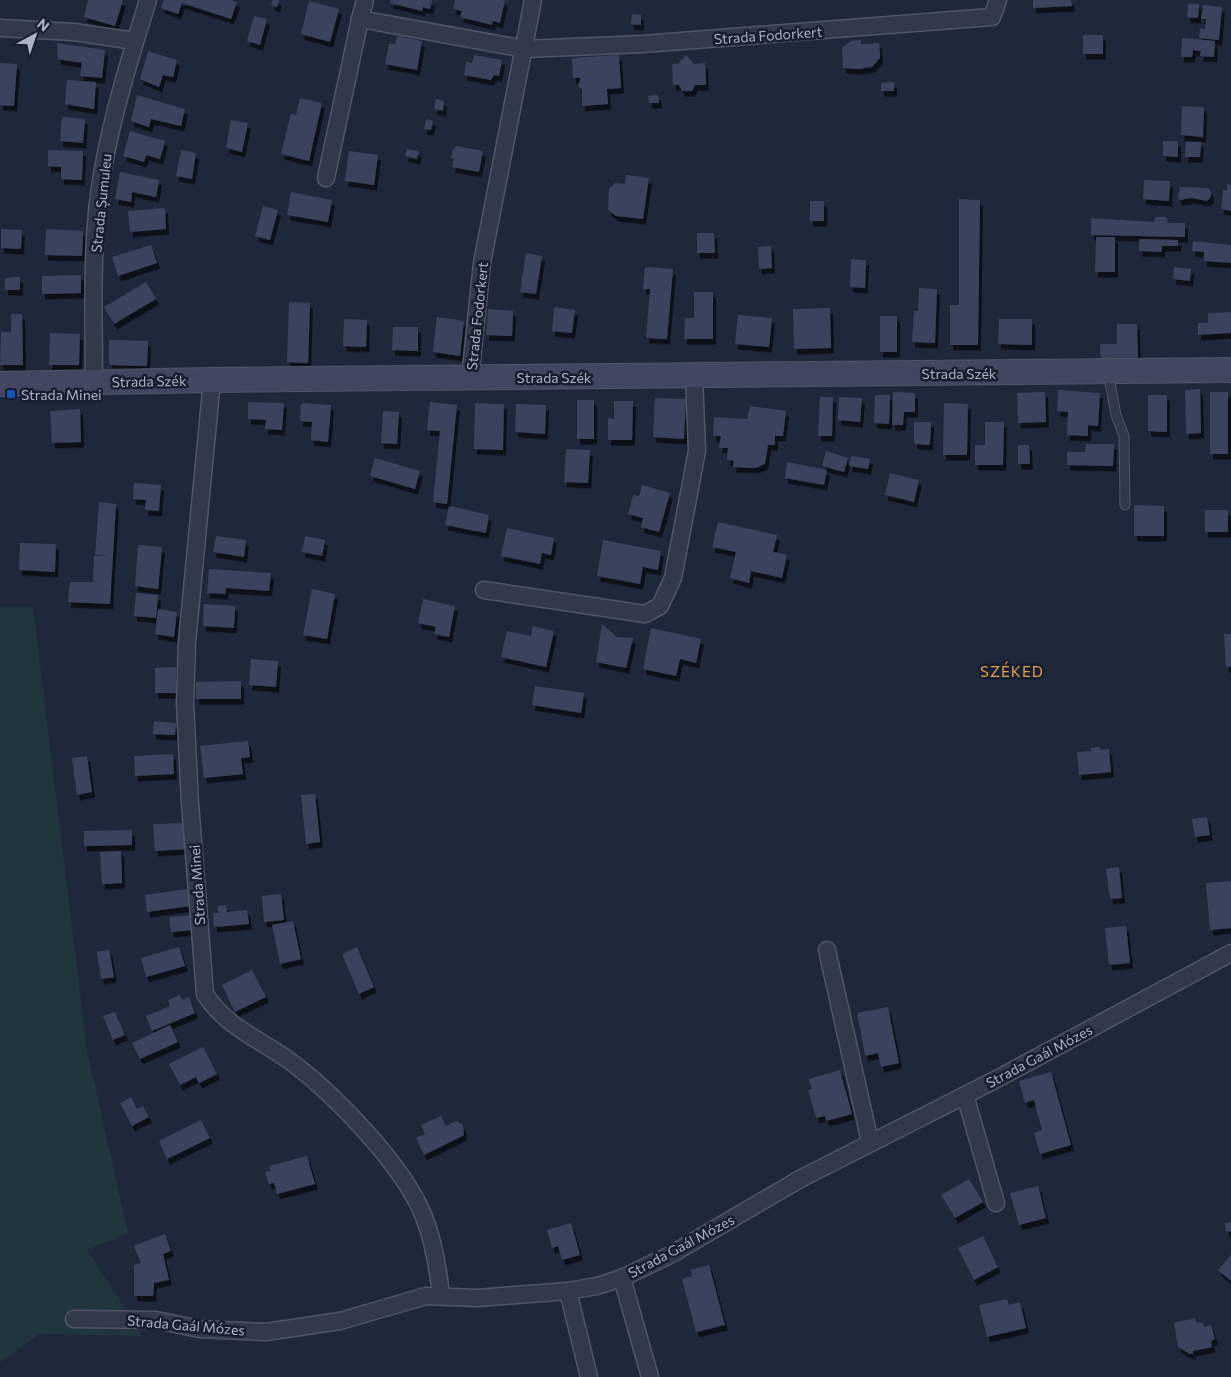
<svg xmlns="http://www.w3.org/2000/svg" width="1231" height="1377" font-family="Commissioner,sans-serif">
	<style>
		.green { fill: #21353c }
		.building { fill: #3a435b; filter: url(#shadow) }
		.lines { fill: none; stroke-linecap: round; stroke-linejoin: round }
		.lane-casing { stroke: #505668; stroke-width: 11 }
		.street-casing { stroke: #505668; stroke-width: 19 }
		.secondary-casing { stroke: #505668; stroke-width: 26 }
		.lane { stroke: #32394b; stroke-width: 9 }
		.street { stroke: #32394b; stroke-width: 16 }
		.secondary { stroke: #40475e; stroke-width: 24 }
		.transit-dot { fill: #1a4fb4; stroke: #181e2f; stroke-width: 2 }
		.labels { text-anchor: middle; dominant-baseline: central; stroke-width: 5; stroke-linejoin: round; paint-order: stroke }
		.street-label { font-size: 14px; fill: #adb3c7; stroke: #181e2f }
		.poi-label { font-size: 14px; fill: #adb3c7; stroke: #181e2f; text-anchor: start }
		.neighbourhood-label { font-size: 15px; letter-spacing: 1px; fill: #dea251; stroke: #181e2f }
	</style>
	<defs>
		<filter id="shadow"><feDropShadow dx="3" dy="5.5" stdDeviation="0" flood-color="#0009"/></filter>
	</defs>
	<rect width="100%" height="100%" fill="#1f273b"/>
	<polygon class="green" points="0,607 33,607 87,1050 128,1234 87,1249 142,1336 39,1334 0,1362"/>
	<g class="building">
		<polygon points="88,0 123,0 115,26 84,17"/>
		<polygon points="164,0 231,0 237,2 231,19 182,3 178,14 161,8"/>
		<polygon points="273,0 279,0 277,7 271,5"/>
		<polygon points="391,0 432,0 430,9 423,7 422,11 390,3"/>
		<polygon points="455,0 505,0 500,23 493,21 492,25 460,17 462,11 453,9"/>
		<polygon points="1033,0 1071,0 1072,6 1033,8"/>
		<polygon points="309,1 339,9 330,42 301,34"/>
		<polygon points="1188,4 1199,4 1198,18 1187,17"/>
		<polygon points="1203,5 1222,7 1219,40 1199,38 1200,28 1205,29 1206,19 1201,19"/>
		<polygon points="632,14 641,15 641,25 631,24"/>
		<polygon points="254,16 267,19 260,45 247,41"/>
		<rect x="1083" y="35" width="20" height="19"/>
		<polygon points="397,36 422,41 417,70 385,64 389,44 395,44"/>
		<polygon points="1182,38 1215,41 1214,57 1200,56 1201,51 1193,50 1192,57 1181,57"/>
		<polygon points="861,40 861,44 879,43 880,58 872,67 859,69 843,68 842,48 851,41"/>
		<polygon points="57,43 105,50 102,78 80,76 82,63 58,59"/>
		<polygon points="148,51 177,60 173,77 163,75 159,87 140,79"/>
		<polygon points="474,55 502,60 499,76 494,75 491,80 464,75 466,62 472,63"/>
		<polygon points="619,55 621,88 607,89 608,104 582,106 582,89 578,86 581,78 573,78 572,58"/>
		<polygon points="686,55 694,64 705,63 706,85 695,85 692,91 682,91 679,85 673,85 672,64 678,64"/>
		<polygon points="0,63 17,64 14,106 0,105"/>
		<polygon points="67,80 96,82 94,109 65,104"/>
		<polygon points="894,82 894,91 881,91 881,83"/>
		<polygon points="137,95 185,109 181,126 151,119 149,127 131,121"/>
		<polygon points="658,95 659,103 649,103 648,96"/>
		<polygon points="300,98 322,103 309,161 281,154 291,113 296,115"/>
		<polygon points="436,99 444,101 443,111 434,109"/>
		<polygon points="1182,106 1204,107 1203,137 1181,135"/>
		<polygon points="62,117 85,119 83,143 60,141"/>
		<polygon points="426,119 433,121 431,130 424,129"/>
		<polygon points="231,120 248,123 242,152 226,148"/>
		<polygon points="130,131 165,141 160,159 146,155 144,162 123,156"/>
		<polygon points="1163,141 1178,141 1178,157 1163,156"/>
		<polygon points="1186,142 1201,142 1200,157 1185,157"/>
		<polygon points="456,146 483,151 479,172 452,167 454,158 451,158 453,149 455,149"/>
		<polygon points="407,149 419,151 417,159 405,156"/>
		<polygon points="48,150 83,151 82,180 61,179 61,167 48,166"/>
		<polygon points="181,150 196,153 192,179 176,176"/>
		<polygon points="349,151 378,155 374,185 345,181"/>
		<polygon points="120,172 159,180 156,197 132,192 131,202 115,199"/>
		<polygon points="626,175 649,178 643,219 616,216 608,210 609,189 615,183 625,184"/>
		<polygon points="1144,180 1170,181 1169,201 1143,199"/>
		<polygon points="1227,184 1231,185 1231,211 1221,209 1223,190 1227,190"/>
		<polygon points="1180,187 1208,188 1211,192 1211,197 1207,201 1191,198 1180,200 1178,197"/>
		<polygon points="291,192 332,200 328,222 287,215"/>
		<polygon points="959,199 980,200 978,345 950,345 950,305 959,305"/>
		<rect x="810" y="201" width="14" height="20"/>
		<polygon points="263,206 278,210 270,240 255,236"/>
		<polygon points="165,208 166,229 130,232 128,211"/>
		<polygon points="1155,217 1166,217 1168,223 1185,223 1185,237 1091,235 1091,218 1154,222"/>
		<polygon points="1,229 22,230 21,249 1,248"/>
		<polygon points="46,229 83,231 82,256 45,255"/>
		<polygon points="697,233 714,233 715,253 697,253"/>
		<polygon points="1096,237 1115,237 1115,272 1095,272"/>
		<polygon points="1139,239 1178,240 1178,246 1162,246 1162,252 1139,251"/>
		<polygon points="1193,241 1231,245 1231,263 1204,261 1204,252 1192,251"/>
		<polygon points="151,245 157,263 118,276 112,257"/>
		<polygon points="771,246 772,268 759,269 758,247"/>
		<polygon points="526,253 542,256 536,294 520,292"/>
		<polygon points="851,259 866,260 865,288 850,287"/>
		<polygon points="645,267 673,269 667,339 646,338 650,289 643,289"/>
		<polygon points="1174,267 1191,269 1190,281 1173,279"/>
		<polygon points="81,275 81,293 42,294 42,276"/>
		<polygon points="20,277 20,290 5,290 5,278"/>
		<polygon points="146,282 156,299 114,324 104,307"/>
		<polygon points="919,288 937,289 935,343 912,342 914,311 918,311"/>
		<polygon points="694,292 713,292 713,339 684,339 685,318 694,318"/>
		<polygon points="289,302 310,303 308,363 287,362"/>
		<polygon points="554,307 575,310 572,333 552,331"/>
		<polygon points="830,308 831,348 794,349 793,309"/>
		<polygon points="488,309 513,311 512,336 486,335"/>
		<polygon points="1231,312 1231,333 1198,335 1198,323 1208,323 1208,313"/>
		<polygon points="11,314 22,314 23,365 0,365 1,332 11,332"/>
		<polygon points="738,315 772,318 769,347 735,344"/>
		<rect x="880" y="316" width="17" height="36"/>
		<polygon points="437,317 464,321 460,356 433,352"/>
		<polygon points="344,319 367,320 366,347 343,346"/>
		<polygon points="999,319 1032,319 1032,345 998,344"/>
		<polygon points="1117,324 1137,324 1138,360 1101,361 1100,344 1117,344"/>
		<polygon points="393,327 418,327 418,351 392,350"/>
		<polygon points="50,333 80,334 79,365 49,365"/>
		<polygon points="109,340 148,341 147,366 109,365"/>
		<polygon points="1200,389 1201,433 1186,434 1185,390"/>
		<polygon points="1058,390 1100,393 1098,426 1088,425 1088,436 1067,435 1068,412 1057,411"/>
		<polygon points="893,392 915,393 915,412 904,412 903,425 892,425"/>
		<polygon points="1045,392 1046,422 1018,423 1017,393"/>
		<rect x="1210" y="392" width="18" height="62"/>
		<polygon points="875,395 890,395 889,424 874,423"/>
		<polygon points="1148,395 1167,395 1167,432 1148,431"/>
		<polygon points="820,397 833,397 832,436 818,436"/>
		<polygon points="839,397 862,398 860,422 838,420"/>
		<polygon points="655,398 686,399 684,439 653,437"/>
		<rect x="577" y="400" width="17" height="39"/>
		<polygon points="614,401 633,401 632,440 608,440 608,418 614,419"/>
		<polygon points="248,402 284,403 282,430 265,429 266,420 248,419"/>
		<polygon points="430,402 457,405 447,504 433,502 440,431 427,430"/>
		<polygon points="301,403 331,405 328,442 311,440 312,422 300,421"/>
		<polygon points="475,403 504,404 503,450 474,449"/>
		<polygon points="944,403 968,404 967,455 943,455"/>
		<polygon points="516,404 546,405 545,434 515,432"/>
		<polygon points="750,406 786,411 783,436 775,436 775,445 768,445 765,464 755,468 733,467 734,461 727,460 728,448 719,448 721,436 713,436 714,417 747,419"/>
		<polygon points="80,409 81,442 52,443 50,411"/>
		<polygon points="383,411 399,412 397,444 381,443"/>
		<polygon points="914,422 931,422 930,445 914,444"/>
		<polygon points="985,422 1004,422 1003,465 975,465 975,445 985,445"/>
		<polygon points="1086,444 1114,444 1113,466 1067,465 1067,452 1085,452"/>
		<polygon points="1018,445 1029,445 1030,464 1018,464"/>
		<polygon points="566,449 590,450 588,483 564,482"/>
		<polygon points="826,451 848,458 844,472 822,466"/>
		<polygon points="851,456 870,459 868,469 849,466"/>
		<polygon points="375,458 420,471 415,489 370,476"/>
		<polygon points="787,462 827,470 824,485 785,478"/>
		<polygon points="890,473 919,480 914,502 885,495"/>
		<polygon points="134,483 161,485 159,511 145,510 146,500 133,499"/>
		<polygon points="642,485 670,493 659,532 641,527 643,518 628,514 633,495 639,496"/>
		<polygon points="99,502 116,504 110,604 68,602 70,582 93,582 94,556 109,556 95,555"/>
		<polygon points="1134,505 1164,506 1164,536 1134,536"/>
		<polygon points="449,506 489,515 486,533 445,525"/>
		<rect x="1205" y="510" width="23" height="22"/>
		<polygon points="718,522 777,535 773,552 787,555 782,578 751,571 749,583 730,578 736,552 712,547"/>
		<polygon points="507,528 554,538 551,555 542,553 540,564 501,556"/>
		<polygon points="216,536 246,540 244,557 213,552"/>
		<polygon points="305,536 325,540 322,556 302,552"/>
		<polygon points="603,540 661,551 658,570 643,567 640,584 597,576"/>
		<polygon points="20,543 56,544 55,572 19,570"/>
		<polygon points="138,545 162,547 158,589 135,586"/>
		<polygon points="209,569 271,573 269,591 226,588 225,594 207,593"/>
		<polygon points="312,589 335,594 327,639 303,635"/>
		<polygon points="136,593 158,595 156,618 134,616"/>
		<polygon points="423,599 455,606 449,637 434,634 436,627 418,623"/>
		<polygon points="204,604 235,606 234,628 203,626"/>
		<polygon points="158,609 177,612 174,637 155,634"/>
		<polygon points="602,624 617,637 633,638 626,668 596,662"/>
		<polygon points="533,626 554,631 546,667 501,657 507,631 531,636"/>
		<polygon points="651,628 701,639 696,663 680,659 676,676 643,669"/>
		<polygon points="1224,634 1231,634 1231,667 1226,667"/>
		<polygon points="251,659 278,661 276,687 249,685"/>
		<polygon points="176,667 176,693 155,693 155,668"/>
		<polygon points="241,681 241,699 196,699 196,682"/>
		<polygon points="535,686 584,693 581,713 532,705"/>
		<polygon points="154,721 176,723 175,735 153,734"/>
		<polygon points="248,741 250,757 241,758 243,774 204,778 200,746"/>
		<polygon points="1100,747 1100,750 1109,749 1111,772 1079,775 1077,752 1091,751 1091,748"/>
		<polygon points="173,754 174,774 135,776 134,756"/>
		<polygon points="87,756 92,792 77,795 72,758"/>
		<polygon points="315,794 320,842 306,844 301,795"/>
		<polygon points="1207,817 1210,835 1195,837 1192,819"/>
		<polygon points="183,823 187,849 155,851 153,824"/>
		<polygon points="132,830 132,845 84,846 84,831"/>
		<polygon points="121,851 122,883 102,884 100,852"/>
		<polygon points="1119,867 1122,898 1110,899 1106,869"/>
		<polygon points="1231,881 1231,928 1210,930 1206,883"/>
		<polygon points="187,889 190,906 147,912 145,895"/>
		<polygon points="281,894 284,920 264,922 262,896"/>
		<polygon points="226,905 227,912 247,910 249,924 214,927 213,913 218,913 217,906"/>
		<polygon points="192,915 193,930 171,932 169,917"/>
		<polygon points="293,921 301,959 280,964 272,925"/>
		<polygon points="1126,926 1130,963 1109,965 1105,928"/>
		<polygon points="179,947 185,966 146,977 141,958"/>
		<polygon points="357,947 374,987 359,994 342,954"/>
		<polygon points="109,950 114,977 101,979 97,952"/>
		<polygon points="252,970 266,997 235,1012 222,985"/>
		<polygon points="180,995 182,1000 189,997 195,1013 152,1031 146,1016 170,1006 168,1000"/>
		<polygon points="888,1007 899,1063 881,1067 878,1053 865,1056 857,1013"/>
		<polygon points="115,1012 125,1035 113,1040 103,1016"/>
		<polygon points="170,1025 178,1042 140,1059 132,1043"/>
		<polygon points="203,1047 217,1074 199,1083 196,1077 180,1085 169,1064"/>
		<polygon points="840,1070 852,1114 826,1121 825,1116 816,1118 808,1090 812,1089 809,1079"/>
		<polygon points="1051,1072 1071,1145 1040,1154 1034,1133 1042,1130 1034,1100 1025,1103 1019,1081"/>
		<polygon points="131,1097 137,1109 143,1106 149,1117 132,1126 120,1103"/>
		<polygon points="441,1116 446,1126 457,1121 463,1125 464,1135 424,1155 416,1138 425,1134 421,1125"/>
		<polygon points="201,1120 210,1138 167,1159 159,1141"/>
		<polygon points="307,1156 315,1184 277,1194 274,1183 269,1184 265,1172 271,1171 269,1166"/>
		<polygon points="969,1179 983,1202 955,1218 941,1195"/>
		<polygon points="1038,1186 1046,1218 1019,1225 1010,1193"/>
		<polygon points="1231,1222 1231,1231 1226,1232 1225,1223"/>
		<polygon points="571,1223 580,1255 562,1260 558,1246 552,1248 547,1230"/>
		<polygon points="165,1234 171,1251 163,1254 169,1280 154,1283 153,1296 134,1296 134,1265 141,1263 134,1246"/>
		<polygon points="983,1236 998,1267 974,1280 958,1248"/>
		<polygon points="1231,1255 1231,1281 1218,1270"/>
		<polygon points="709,1265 725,1325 696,1332 682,1279 692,1276 691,1270"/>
		<polygon points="1007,1299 1009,1305 1020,1302 1026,1328 987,1337 979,1305"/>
		<polygon points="1195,1318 1196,1322 1203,1323 1204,1327 1211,1325 1215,1339 1211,1341 1212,1347 1193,1351 1193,1354 1190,1354 1178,1347 1174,1323"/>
	</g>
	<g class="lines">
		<g class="lane-casing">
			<polyline id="lane" points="1108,372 1116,415 1124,436 1125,505"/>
		</g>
		<g class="street-casing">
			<g id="street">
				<polyline points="365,0 360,19 525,49 643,44 992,17 998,0"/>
				<polyline points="0,28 74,32 135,41"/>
				<polyline points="326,178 360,19"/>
				<polyline points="470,378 482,263 533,0"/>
				<path d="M212,380L187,642L185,704L190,803L205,994C226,1028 264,1041 294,1064C337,1097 404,1166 424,1217C434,1242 438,1268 441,1295"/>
				<path d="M94,381C94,311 90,238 103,169C113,112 131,55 148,0"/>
				<polyline points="484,590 645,614 660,606 673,578 697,451 694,375"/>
				<polyline points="827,950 870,1142"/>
				<polyline points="965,1095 996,1203"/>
				<polyline points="622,1278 650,1377"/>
				<polyline points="568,1291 589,1377"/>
				<polyline points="74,1319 156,1320 199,1329 266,1332 340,1321 426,1296 477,1298 568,1291 597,1286 622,1278 672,1254 800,1179 993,1081 1231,953"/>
			</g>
		</g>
		<g class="secondary-casing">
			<polyline id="secondary" points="0,384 212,380 1231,370"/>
		</g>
		<use href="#lane" class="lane"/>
		<use href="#street" class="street"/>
		<use href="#secondary" class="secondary"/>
	</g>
	<rect class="transit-dot" x="6" y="389" width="10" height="10" rx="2.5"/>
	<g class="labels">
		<g class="street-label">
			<text transform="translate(768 35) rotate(-4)">Strada Fodorkert</text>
			<text transform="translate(101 203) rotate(-84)">Strada Șumuleu</text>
			<text transform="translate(477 316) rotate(-84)">Strada Fodorkert</text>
			<text x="959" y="373">Strada Szék</text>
			<text x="554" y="377">Strada Szék</text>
			<text transform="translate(149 381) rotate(-1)">Strada Szék</text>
			<text transform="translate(197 885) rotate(-94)">Strada Minei</text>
			<text transform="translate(1039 1056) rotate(-28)">Strada Gaál Mózes</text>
			<text transform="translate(681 1246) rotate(-28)">Strada Gaál Mózes</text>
			<text transform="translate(186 1325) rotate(5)">Strada Gaál Mózes</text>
		</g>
		<g class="poi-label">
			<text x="21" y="394">Strada Minei</text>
		</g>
		<g class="neighbourhood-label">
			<text x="1012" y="671">SZÉKED</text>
		</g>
	</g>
	<g transform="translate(35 35) rotate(40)" stroke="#181e2f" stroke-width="4" paint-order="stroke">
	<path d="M0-4L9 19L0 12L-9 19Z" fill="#adb3c7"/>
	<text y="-8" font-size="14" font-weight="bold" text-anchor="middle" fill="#adb3c7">N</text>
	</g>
</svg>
